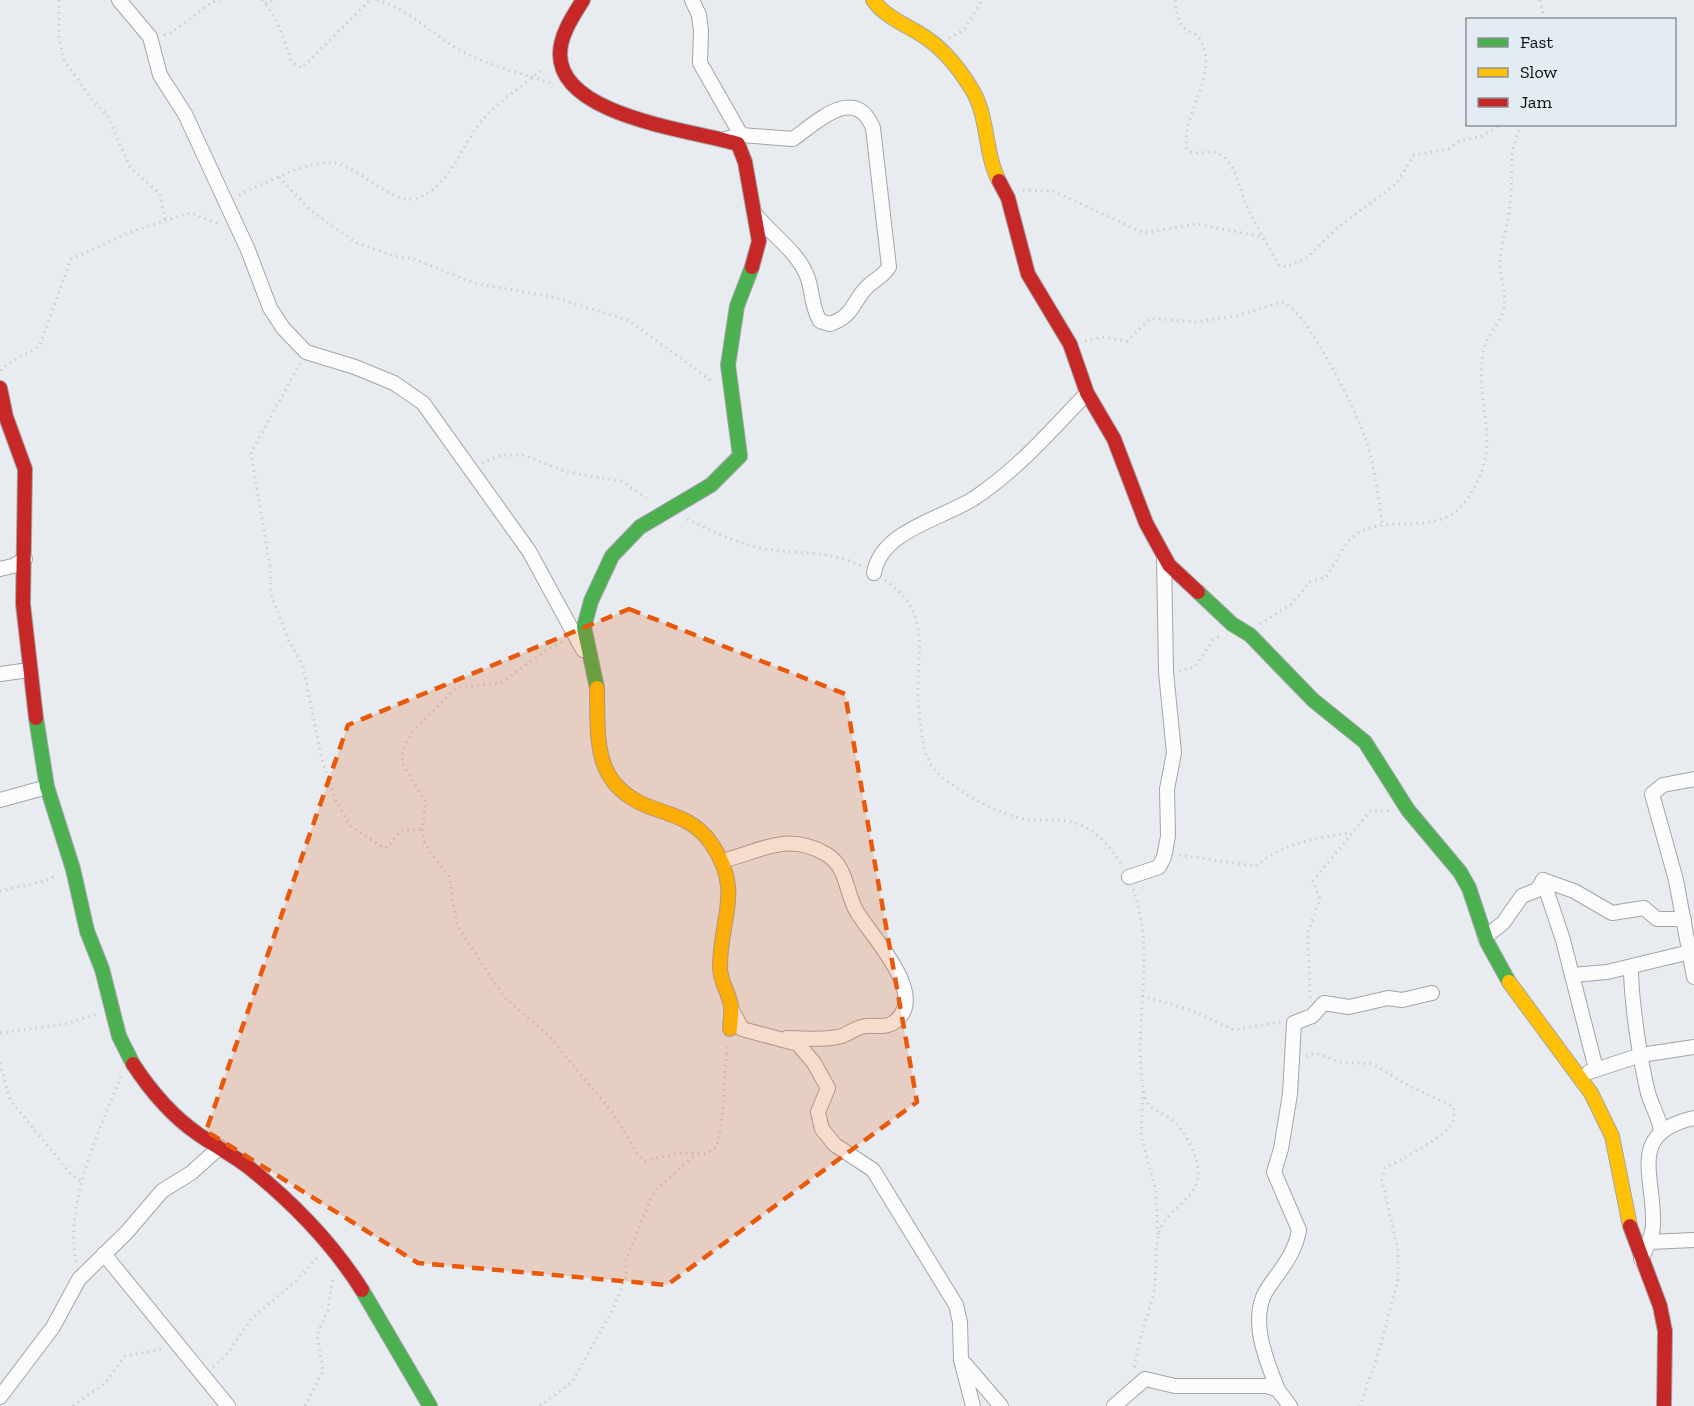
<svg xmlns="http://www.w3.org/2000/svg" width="1694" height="1406" font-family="'Zilla Slab',serif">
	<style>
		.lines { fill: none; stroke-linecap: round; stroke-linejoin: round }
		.street-casing { stroke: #a2a6a8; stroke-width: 16 }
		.fast-casing { stroke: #a2a6a8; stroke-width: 16 }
		.slow-casing { stroke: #a2a6a8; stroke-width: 16 }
		.jam-casing { stroke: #a2a6a8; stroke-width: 16 }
		.path { stroke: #cccdce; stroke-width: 3; stroke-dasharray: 1.5 4.5; stroke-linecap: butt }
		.street { stroke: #fcfcfd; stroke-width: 14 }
		.fast { stroke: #4caf50; stroke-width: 14 }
		.slow { stroke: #ffc107; stroke-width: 14 }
		.jam { stroke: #c62828; stroke-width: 14 }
		.marked { fill: #e8590c; fill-opacity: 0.2; stroke: #e8590c; stroke-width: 4.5; stroke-dasharray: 12 8; stroke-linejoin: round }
	</style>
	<rect width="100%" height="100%" fill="#e8ecf0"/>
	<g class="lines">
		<g class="street-casing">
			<g id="street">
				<polyline points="119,0 150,37 160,75 185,114 248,250 270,308 283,328 306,352 355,367 394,383 423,403 529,551 583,650"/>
				<polyline points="692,0 699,15 701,31 700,63 741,135"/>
				<path d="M725,139L741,135L793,139C817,122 855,84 873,128L889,267C883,277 875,279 867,287C852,302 854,316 830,324L820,321C811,307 813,291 807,276C798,252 772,235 756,215"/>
				<polyline points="0,569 13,566 25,559"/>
				<path d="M874,573C881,531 941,519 973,499C1017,470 1051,431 1087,393"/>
				<polyline points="0,674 29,670"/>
				<polyline points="1694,779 1663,785 1652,794 1676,880 1694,977"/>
				<polyline points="0,800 47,787"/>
				<path d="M721,861C760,852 785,831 826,854C848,867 845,892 857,912C870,935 932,997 893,1023C885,1028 876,1025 867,1026C858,1026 850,1033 842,1036C824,1041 805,1038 787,1038"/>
				<polyline points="1129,877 1159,867 1164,857 1168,836 1167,789 1174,753 1166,672 1164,557"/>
				<polyline points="1543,880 1563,940 1596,1069"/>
				<polyline points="1485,937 1503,923 1522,896 1537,890 1543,880 1574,891 1612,913 1644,908 1657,919 1684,919"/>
				<path d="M1631,967C1631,1001 1640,1060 1648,1093C1652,1107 1660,1118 1661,1132"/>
				<polyline points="1572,975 1607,972 1690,952"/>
				<polyline points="732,1010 742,1029 798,1044 814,1063 828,1088 818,1112 822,1129 835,1145 873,1170 956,1305 960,1322 961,1360 973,1406"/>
				<polyline points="1589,1072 1641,1055 1694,1047"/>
				<polyline points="1649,1242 1694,1240"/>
				<polyline points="104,1254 228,1406"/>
				<path d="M1641,1259C1646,1249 1653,1236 1653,1224C1655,1176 1626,1133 1694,1118"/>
				<polyline points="965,1364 1001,1406"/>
				<path d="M1278,1390C1267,1362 1249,1321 1266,1291C1279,1271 1295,1255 1299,1230L1274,1172L1281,1149L1290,1094L1294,1023L1312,1016L1324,1003L1349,1007L1388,998L1402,1000L1432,993"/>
				<polyline points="0,1397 53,1327 79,1279 127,1232 162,1191 191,1173 220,1147"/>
				<polyline points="1114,1406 1145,1379 1175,1386 1267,1386 1278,1390 1290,1406"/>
			</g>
		</g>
		<g class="fast-casing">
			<g id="fast">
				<polyline points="1198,592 1232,624 1250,635 1313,700 1365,742 1408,810 1460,872 1469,888 1487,942 1509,982"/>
				<polyline points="597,688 584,627 591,601 612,556 640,527 711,485 740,456 728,365 737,306 752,267"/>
				<polyline points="36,718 47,787 73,869 87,931 102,969 119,1036 133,1064"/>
				<polyline points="362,1290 430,1406"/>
			</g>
		</g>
		<g class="slow-casing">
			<g id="slow">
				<path d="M873,0C886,18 907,25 925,37C943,49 960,70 971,88C989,116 984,152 999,181"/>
				<path d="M597,688C598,744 592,789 658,810C680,817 698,824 711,843C744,891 720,917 720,967C720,981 727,989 730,1002C733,1010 730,1021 730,1029"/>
				<polyline points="1509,982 1591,1093 1612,1136 1630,1226"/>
			</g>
		</g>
		<g class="jam-casing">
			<g id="jam">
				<path d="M583,0C573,16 560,35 560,54C560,117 693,130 738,144L745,162L759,241L752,267"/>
				<polyline points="999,181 1008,198 1028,274 1070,344 1087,393 1114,439 1146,523 1169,565 1198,592"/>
				<polyline points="0,388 6,417 25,469 23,604 36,718"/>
				<path d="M133,1064C150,1090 172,1116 198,1134C215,1146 235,1156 251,1169C293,1203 333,1244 362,1290"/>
				<polyline points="1630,1226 1660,1306 1665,1331 1664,1406"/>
			</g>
		</g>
		<g class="path">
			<polyline points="59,0 59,37 64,60 93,101 107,115 130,167 160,194 165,221"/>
			<path d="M262,0C278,18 284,40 292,62L302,68L370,0"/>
			<path d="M377,0C411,10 431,34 460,50C488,66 521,73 552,83"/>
			<path d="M1175,0C1178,19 1177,27 1197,35C1224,70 1180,113 1187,150C1198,158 1211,145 1225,158C1238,171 1239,188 1246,204C1255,225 1268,245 1279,265L1287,267L1308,257L1337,228L1396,184L1414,155L1449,149L1459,141L1482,136L1502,124"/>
			<polyline points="1540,0 1544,20"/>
			<polyline points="265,3 276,0"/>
			<polyline points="164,35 171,33 212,2 220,0"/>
			<polyline points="949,38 964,30 982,0"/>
			<polyline points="279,177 311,211 357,243 395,256 414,259 474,283 553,297 628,320 712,381"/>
			<polyline points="1023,190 1053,191 1144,233 1196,224 1263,237"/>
			<path d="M239,195C263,184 308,160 334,163C359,166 392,206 417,198C452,186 462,142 484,118C501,99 525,85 544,68"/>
			<path d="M1085,341L1102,337L1127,341L1151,318L1195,322L1236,316L1282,302C1304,305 1357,413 1365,437C1375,465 1378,497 1383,527"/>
			<polyline points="300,363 251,453 270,566 271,594 289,641 303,666 322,760 335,799 350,826 384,848 388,847 400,831 422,829"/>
			<path d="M1,371C10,359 28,355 40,345L71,259L133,231L186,214L192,213L220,225"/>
			<polyline points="482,463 502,455 523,455 567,472 621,481 650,500"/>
			<path d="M687,519C708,529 729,540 752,546C788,556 828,548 861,566"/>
			<path d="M885,580C928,611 919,640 918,685C917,702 920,719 922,735C924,747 926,760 934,769C952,790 1001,816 1029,820C1038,821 1047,819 1056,820C1088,820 1108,842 1123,867"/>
			<path d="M1260,624L1293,603L1309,582L1326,577C1336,563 1343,543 1358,533C1390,514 1440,537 1465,502C1507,443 1474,414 1483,353C1485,336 1500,325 1504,308C1507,292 1499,275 1500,259C1501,245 1506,232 1508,219C1512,198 1511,176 1512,155C1513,145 1518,135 1520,124"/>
			<path d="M562,642L551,647L501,683L456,688L412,732L403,749L402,763L426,803L422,829L424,841L429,851L449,876L457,926L505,998L548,1035L612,1112L639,1156L645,1161L679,1153L706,1154L716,1148C726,1113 722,1082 728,1046"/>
			<polyline points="1179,671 1195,667 1213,640 1219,636"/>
			<path d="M1179,855L1256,866C1281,844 1318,837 1350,833"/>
			<path d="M1133,889C1158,956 1130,1031 1145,1098C1149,1111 1163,1112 1172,1120C1186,1132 1200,1159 1198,1177C1195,1199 1172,1207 1163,1224C1151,1246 1159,1273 1153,1296C1146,1321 1137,1344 1134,1371"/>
			<polyline points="0,891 45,881 57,875"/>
			<polyline points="1142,996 1191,1010 1234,1030 1280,1022"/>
			<polyline points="1310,998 1308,932 1320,899 1313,881 1370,811 1390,811"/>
			<polyline points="0,1033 65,1024 98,1014"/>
			<path d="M1306,1056L1316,1053L1339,1062L1373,1064L1409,1086L1453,1106C1454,1113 1455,1119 1451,1125C1442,1139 1400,1160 1385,1168L1382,1180L1398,1250V1280L1380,1348L1360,1406"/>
			<polyline points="0,1063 10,1100 70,1173 82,1182"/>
			<polyline points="1143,1091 1141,1135 1156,1192 1158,1235"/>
			<path d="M76,1262C64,1202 100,1130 121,1076"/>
			<polyline points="213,1367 228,1353 251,1319 294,1283 317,1258"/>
			<polyline points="73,1406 105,1383 125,1356 164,1349"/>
			<polyline points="305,1406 323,1371 317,1335 328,1310 333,1276"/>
			<polyline points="540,1406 572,1382 612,1311 626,1277 626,1260 651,1198 657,1189 695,1155"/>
		</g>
		<use href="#street" class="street"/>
		<use href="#fast" class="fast"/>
		<use href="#slow" class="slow"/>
		<use href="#jam" class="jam"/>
	</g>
	<path class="marked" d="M629,609L845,694L917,1102L667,1285L418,1263L206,1131L348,725Z"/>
	<rect x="1466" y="18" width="210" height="108" fill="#e4ecf3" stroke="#8c9297" stroke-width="1.5"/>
	<rect x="1478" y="38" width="30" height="9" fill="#4caf50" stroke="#8c9297" stroke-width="1.5"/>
	<text x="1520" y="48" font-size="18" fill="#090b0e">Fast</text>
	<rect x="1478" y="68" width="30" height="9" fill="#ffc107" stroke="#8c9297" stroke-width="1.5"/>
	<text x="1520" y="78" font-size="18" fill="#090b0e">Slow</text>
	<rect x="1478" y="98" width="30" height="9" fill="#c62828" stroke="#8c9297" stroke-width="1.5"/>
	<text x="1520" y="108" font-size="18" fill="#090b0e">Jam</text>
</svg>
